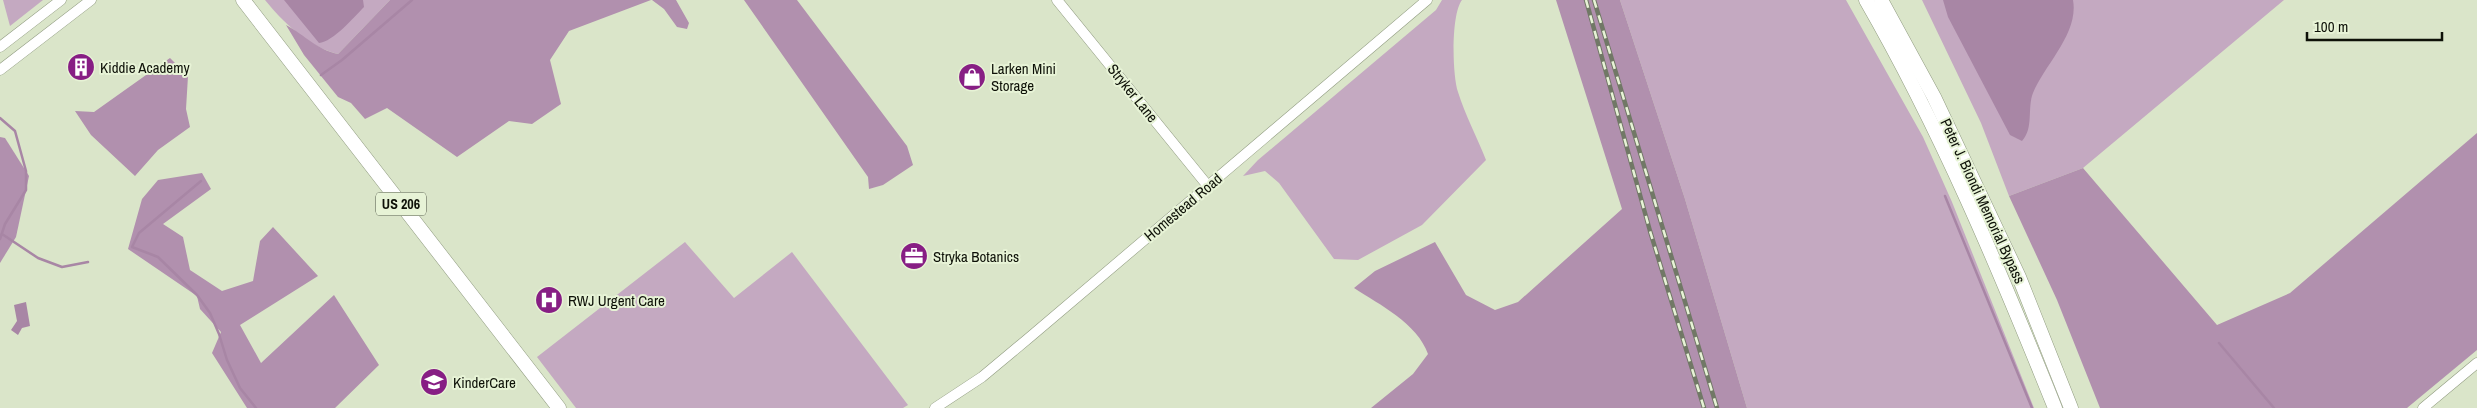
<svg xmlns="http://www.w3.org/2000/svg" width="2477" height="408" font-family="'Archivo Narrow',sans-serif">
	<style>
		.green { fill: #c4a9c1 }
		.forest { fill: #b190ae }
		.water { fill: #a886a5 }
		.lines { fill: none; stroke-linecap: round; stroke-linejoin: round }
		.stream { stroke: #a886a5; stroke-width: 2.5 }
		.tertiary-casing { stroke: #909b80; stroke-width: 11 }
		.primary-casing { stroke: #909b80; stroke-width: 15 }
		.trunk-casing { stroke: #909b80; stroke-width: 15 }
		.tertiary { stroke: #fff; stroke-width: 10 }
		.primary { stroke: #fff; stroke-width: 14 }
		.trunk { stroke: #fff; stroke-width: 14 }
		.rail-casing { stroke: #717866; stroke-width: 4.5 }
		.rail { stroke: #e7f3d6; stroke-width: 2.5; stroke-dasharray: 8; stroke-linecap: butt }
		.labels { text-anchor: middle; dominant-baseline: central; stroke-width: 4; stroke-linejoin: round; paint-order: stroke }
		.shield { fill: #e7f3d6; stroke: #4f5546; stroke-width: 1 }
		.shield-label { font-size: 14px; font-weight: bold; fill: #0e1108 }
		.poi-label { font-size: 15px; fill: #0e1108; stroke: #e7f3d6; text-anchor: start }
		.street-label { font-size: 15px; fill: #0e1108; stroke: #e7f3d6 }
	</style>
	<rect width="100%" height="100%" fill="#dae5c9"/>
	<g class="green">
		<polygon points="3,0 43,0 10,26"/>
		<path d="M265,0H390L338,54C308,47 284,23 265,0Z"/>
		<path d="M1442,0H1462C1451,14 1452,74 1458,92C1465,115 1477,137 1486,160L1422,225L1358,260L1334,259L1279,183L1265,171L1243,176L1258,160L1436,10Z"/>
		<polygon points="1620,0 1846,0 1923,137 1952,202 2034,408 1747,408 1685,199"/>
		<polygon points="1922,0 2284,0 2083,168 2009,196 1981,123"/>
		<polygon points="685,242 734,298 792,252 908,405 903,408 576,408 537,357"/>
	</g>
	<g class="forest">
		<path d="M390,0H651L569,31L550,60L561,104L532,124L509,121L457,157L387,108L365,119L351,103L338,97L304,55L286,25C306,36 316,49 338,54Z"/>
		<polygon points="652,0 676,0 689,23 687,29 677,27 664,9"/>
		<polygon points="744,0 797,0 907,146 913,165 883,185 869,189 868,177"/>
		<path d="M1556,0H1620L1685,199L1747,408H1371L1413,374L1428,354C1417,323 1380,305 1354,288L1375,271L1435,242L1466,295L1495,310L1518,302L1622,209Z"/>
		<polygon points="170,58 188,76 186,109 190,127 158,150 135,176 91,135 75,111 94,112"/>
		<polygon points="2477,133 2477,350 2407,408 2100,408 2057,300 2009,196 2083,168 2217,325 2290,293"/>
		<polygon points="0,137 5,138 29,176 16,237 0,263"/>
		<polygon points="202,173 211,189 163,224 183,237 190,270 222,291 253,281 260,241 273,227 318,276 240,325 261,363 334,295 379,365 335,408 247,408 212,353 221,332 200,309 197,296 128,249 142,199 158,180"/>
	</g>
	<g class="water">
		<path d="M284,0H363L364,7C354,17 333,42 319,43Z"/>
		<path d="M1943,0H2073C2079,33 2045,64 2033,93C2027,108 2034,128 2022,141L2010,135L1948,17Z"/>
		<polygon points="26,302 30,326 22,328 18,335 11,330 17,321 14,305"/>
	</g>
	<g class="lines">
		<g class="stream">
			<polyline points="321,75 342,60 412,0"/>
			<polyline points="0,118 15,131 26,171 26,190 5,224 0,239"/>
			<polyline points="201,181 139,233 132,247 158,257 197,295 210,313 219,334 227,360 240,388 256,408"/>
			<polyline points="1945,196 2032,408"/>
			<polyline points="2,234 38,258 62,267 88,262"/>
			<polyline points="2219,343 2274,408"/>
		</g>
		<g class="tertiary-casing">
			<g id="tertiary">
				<polyline points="1057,0 1208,186"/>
				<polyline points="0,47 61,0"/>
				<polyline points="0,70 91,0"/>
				<polyline points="935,408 982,377 1030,337 1427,0"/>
				<polyline points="2423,408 2477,363"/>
			</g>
		</g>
		<g class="primary-casing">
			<polyline id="primary" points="243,0 559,408"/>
		</g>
		<g class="trunk-casing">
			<g id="trunk">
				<path d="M1866,0C1941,130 1999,269 2055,408"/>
				<polyline points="1881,0 1934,97 2019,277 2071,408"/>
			</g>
		</g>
		<use href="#tertiary" class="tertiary"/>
		<use href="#primary" class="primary"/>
		<use href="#trunk" class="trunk"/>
		<g class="rail-casing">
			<g id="rail">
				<polyline points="1586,0 1650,231 1704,408"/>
				<polyline points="1594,0 1717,408"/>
			</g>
		</g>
		<use href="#rail" class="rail"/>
	</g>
	<defs>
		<g id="building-disc" transform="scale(1.4375)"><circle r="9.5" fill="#871e84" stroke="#e7f3d6"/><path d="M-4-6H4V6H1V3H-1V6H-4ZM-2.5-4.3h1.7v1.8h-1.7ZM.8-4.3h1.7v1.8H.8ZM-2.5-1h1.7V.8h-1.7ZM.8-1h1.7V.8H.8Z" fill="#fff"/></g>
		<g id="shop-disc" transform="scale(1.4375)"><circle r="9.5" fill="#871e84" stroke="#e7f3d6"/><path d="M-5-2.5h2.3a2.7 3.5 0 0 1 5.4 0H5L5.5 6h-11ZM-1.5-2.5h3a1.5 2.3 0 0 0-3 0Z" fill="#fff"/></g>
		<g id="office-disc" transform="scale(1.4375)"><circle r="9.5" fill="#871e84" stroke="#e7f3d6"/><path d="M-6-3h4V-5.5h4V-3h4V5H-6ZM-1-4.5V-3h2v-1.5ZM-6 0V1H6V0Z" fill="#fff"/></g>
		<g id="hospital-disc" transform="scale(1.4375)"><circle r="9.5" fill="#871e84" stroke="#e7f3d6"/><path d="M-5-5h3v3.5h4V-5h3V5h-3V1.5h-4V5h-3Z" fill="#fff"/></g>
		<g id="school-disc" transform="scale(1.4375)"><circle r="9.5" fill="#871e84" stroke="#e7f3d6"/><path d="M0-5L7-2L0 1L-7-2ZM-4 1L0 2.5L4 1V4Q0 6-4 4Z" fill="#fff"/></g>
	</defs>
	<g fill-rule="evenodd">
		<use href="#building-disc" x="81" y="67"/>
		<use href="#shop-disc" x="972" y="77"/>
		<use href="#office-disc" x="914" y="256"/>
		<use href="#hospital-disc" x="549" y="300"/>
		<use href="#school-disc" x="434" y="382"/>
	</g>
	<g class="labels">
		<rect class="shield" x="376" y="192.5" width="50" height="23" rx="4"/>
		<g class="shield-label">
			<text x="401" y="204">US 206</text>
		</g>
		<g class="poi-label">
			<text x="100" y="67">Kiddie Academy</text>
			<text x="991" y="68">Larken Mini<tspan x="991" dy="17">Storage</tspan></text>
			<text x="933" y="256">Stryka Botanics</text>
			<text x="568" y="300">RWJ Urgent Care</text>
			<text x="453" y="382">KinderCare</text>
		</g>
		<g class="street-label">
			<text transform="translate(1133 93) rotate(51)">Stryker Lane</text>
			<text transform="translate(1983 201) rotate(65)">Peter J. Biondi Memorial Bypass</text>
			<text transform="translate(1183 207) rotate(-40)">Homestead Road</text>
		</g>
	</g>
	<path d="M2307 32v8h135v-8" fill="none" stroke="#0e1108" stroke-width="2.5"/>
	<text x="2314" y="32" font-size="15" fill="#0e1108" stroke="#e7f3d6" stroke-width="4" paint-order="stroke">100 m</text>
</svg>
